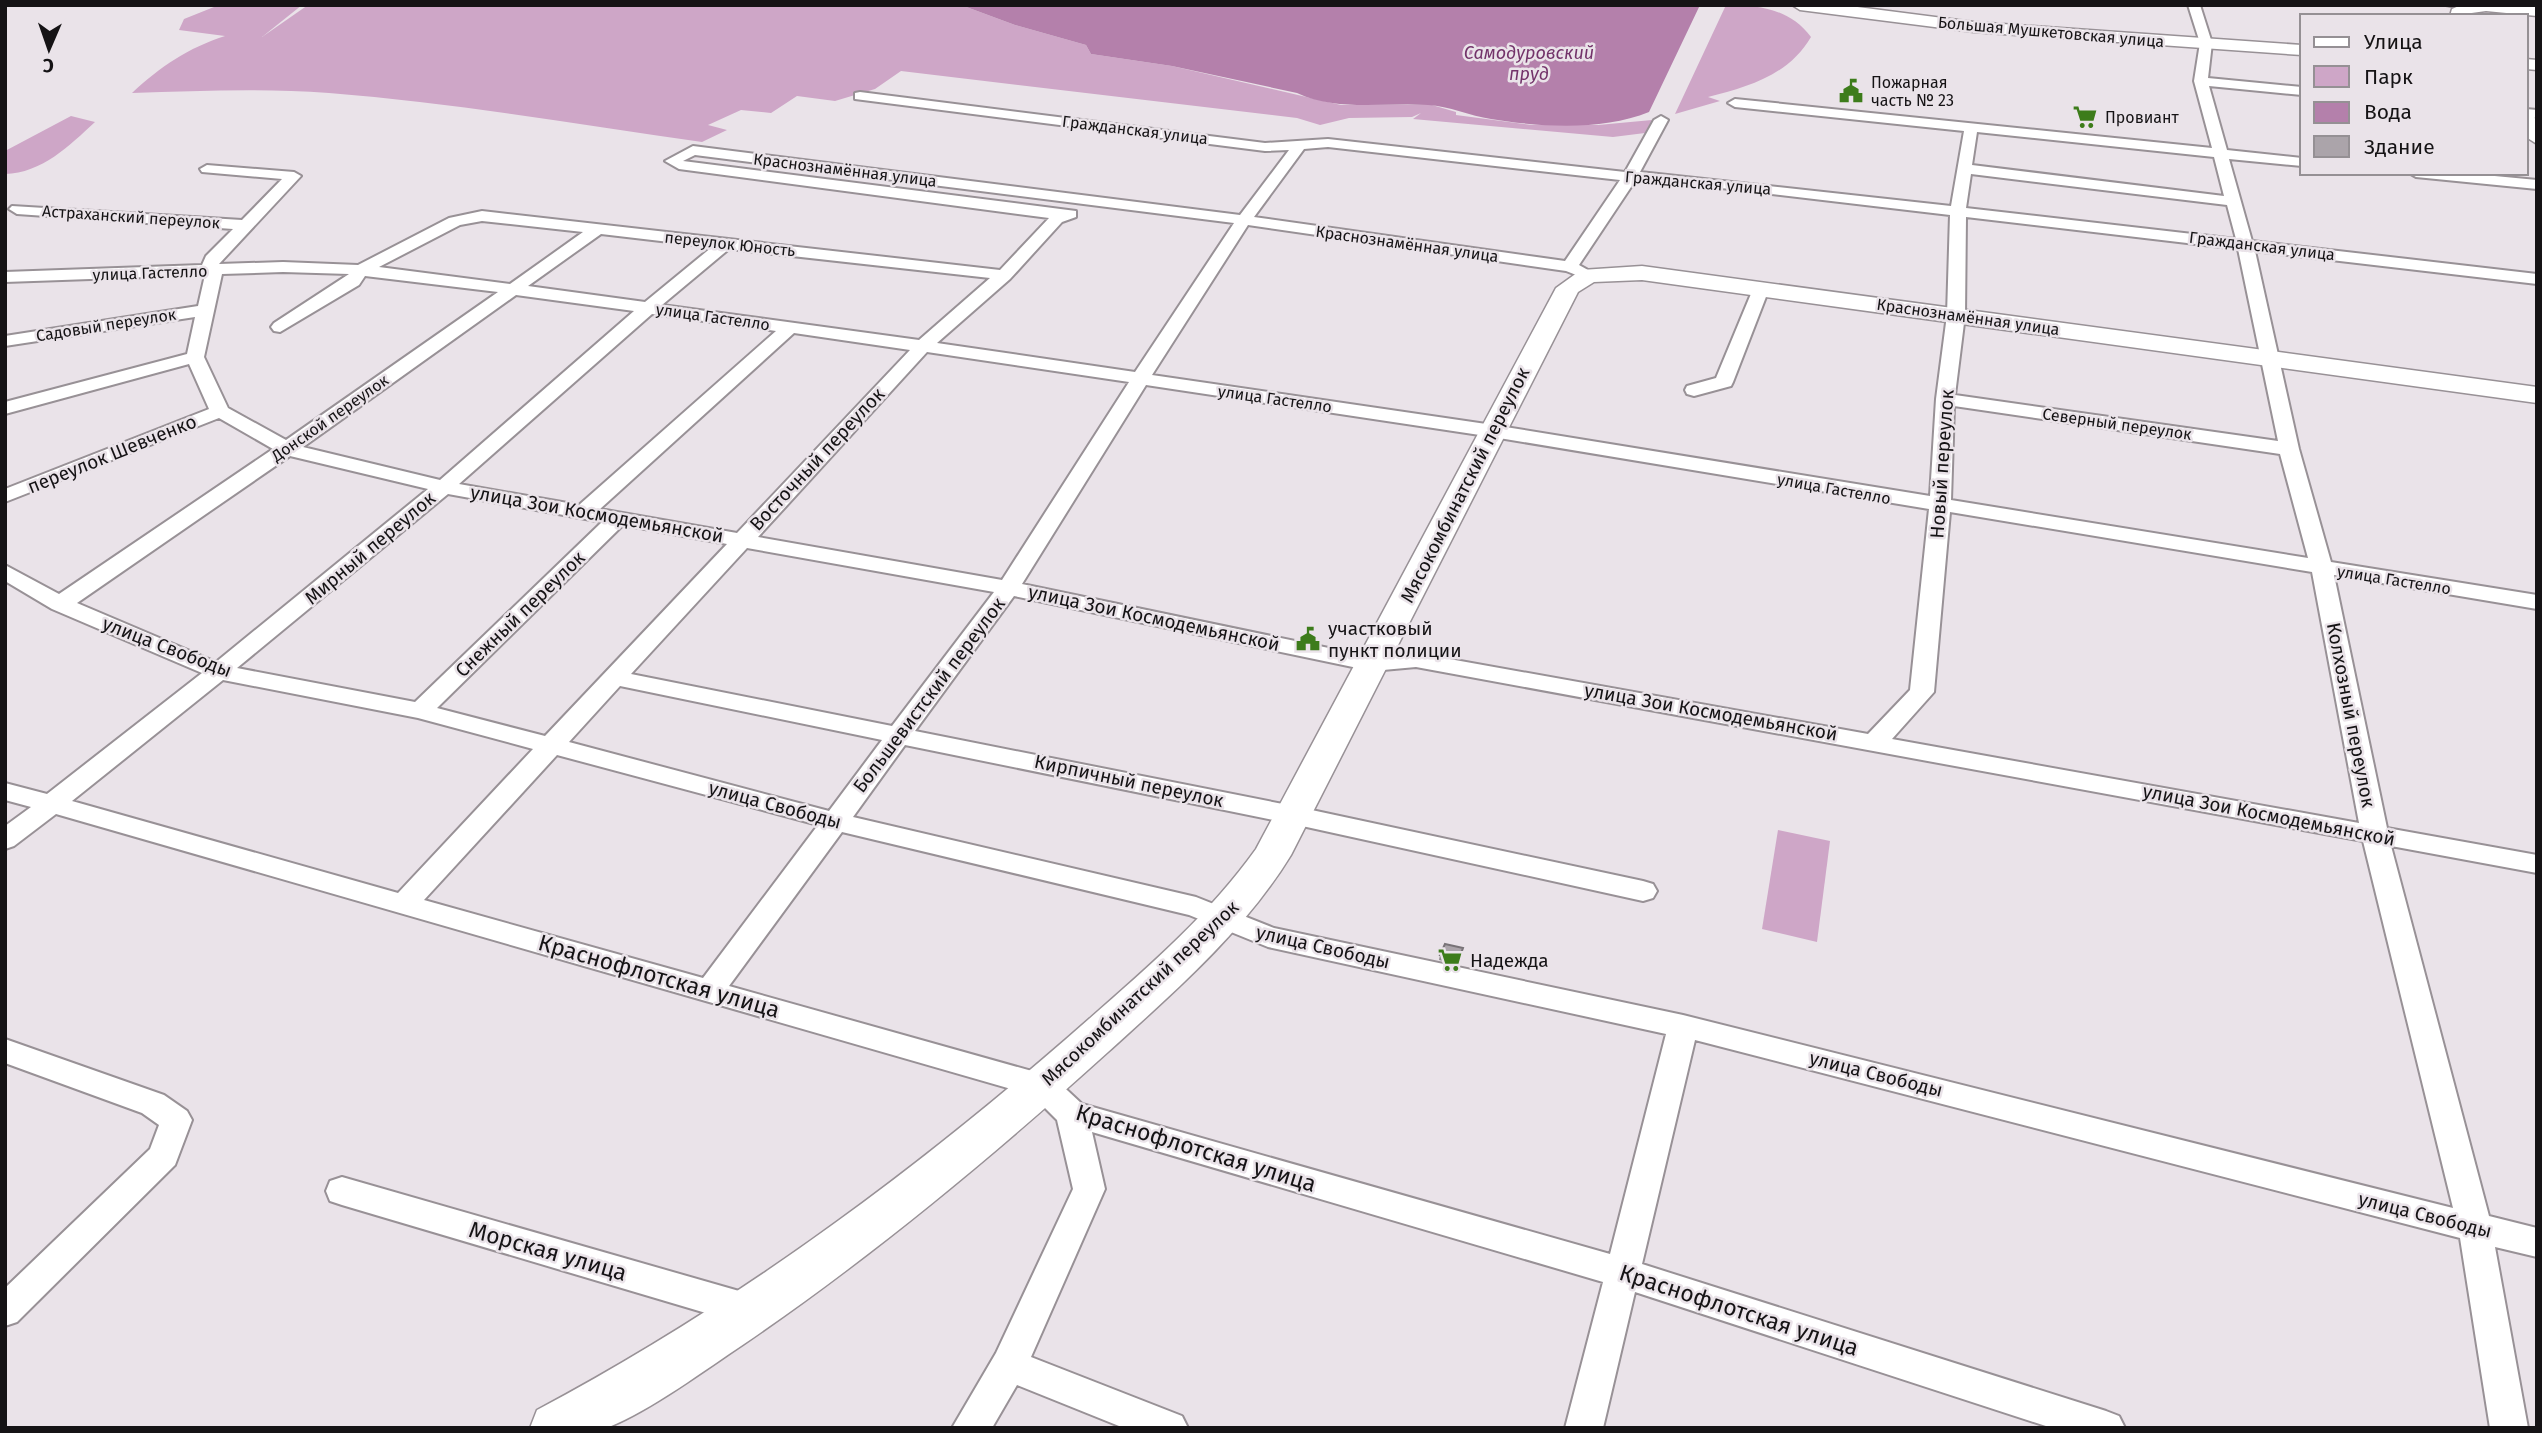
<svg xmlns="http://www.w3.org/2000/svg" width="2542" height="1433" font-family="'Fira Sans',sans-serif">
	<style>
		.green { fill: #cea6c7 }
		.water { fill: #b480ab }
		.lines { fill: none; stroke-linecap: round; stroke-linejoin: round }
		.minor-casing { stroke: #989196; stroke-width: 4 }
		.tertiary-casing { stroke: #989196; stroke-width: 3 }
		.secondary-casing { stroke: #989196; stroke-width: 3 }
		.minor { fill: #fff; fill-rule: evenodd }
		.tertiary { fill: #fff; fill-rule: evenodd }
		.secondary { fill: #fff; fill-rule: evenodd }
		.wall { fill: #938d92 }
		.building { fill: #aba4aa; stroke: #787377; stroke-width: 2 }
		.labels { text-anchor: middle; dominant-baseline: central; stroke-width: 5; stroke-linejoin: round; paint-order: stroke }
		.far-street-label { font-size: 16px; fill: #151315; stroke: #eae3e9 }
		.far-poi-label { font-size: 16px; fill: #151315; stroke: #eae3e9; text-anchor: start }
		.far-water-label { font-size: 18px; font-style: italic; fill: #73336a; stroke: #eae3e9 }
		.street-label { font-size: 19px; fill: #151315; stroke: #eae3e9 }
		.poi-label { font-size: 19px; fill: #151315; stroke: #eae3e9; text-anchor: start }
		.near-street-label { font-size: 23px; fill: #151315; stroke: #eae3e9 }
	</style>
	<rect width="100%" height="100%" fill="#eae3e9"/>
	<g class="green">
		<path d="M219,5H302L262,37L308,5H961L1015,25L1086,45L1091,54L1172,66L1341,105H1432L1456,112V115L1532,125H1598L1652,120L1645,133L1613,137L1413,119L1421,113L1412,117L1349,118L1320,125L1297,118L901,71L875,89L835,101L797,96L771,113L741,110L708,125L727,130L702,142C578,124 454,103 329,93C263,88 197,91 132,93C161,66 188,48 225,36L179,30L184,19Z"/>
		<path d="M1726,5C1760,5 1790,9 1811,37C1789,75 1748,87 1708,97L1720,101L1675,114Z"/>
		<path d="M71,116L95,122C69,146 42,173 5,174V151Z"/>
		<polygon points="1778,830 1830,841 1817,942 1762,929"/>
	</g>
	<path class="water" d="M961,5H1700L1649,112C1603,131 1540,127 1491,119C1470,116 1449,106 1428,105C1384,102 1338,112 1297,93L1172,66L1091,54L1086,45L1015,25Z"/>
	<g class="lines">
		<g class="minor-casing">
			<g id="minor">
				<path d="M2188,5H2200L2212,43L2208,78L2302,87V95L2209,86L2227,150L2302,158V166L2229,159L2252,241L2537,274V284L2255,251L2299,449L2331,562L2537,595V609L2334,575L2387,828L2537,855V873L2391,846L2489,1216L2537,1228V1257L2495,1247L2528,1428H2490L2460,1238L1695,1040L1642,1264L2106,1411L2119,1416L2125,1428H2052L1635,1292L1603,1428H1565L1603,1282L1092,1132L1105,1189L1031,1357L1182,1416L1188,1428H1124L1017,1385L992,1428H952L996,1353L1073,1189L1057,1120L1032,1095L56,814L14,846L5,849V826L31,807L5,800V783L47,794L202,673L52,609L5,581V565L59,594L273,449L219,418L5,502V489L209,409L189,364L5,414V402L187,354L195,317L5,346V336L198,306L205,275L5,282V272L202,265L206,256L233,229L17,214L9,209L12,206L242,220L282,179L202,172L200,169L207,165L294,172L301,176L219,264L283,262L358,265L449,218L482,211L1000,270L1049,218L679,169L665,161L693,146L1240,215L1289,150L1265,151L855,99V93L860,92L1265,143L1328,139L1625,172L1654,120L1661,116L1668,120L1640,172L1951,206L1964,131L1735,107L1728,103L1735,99L2212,148L2194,81L2200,43ZM1977,132L2214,157L2224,196L1972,165ZM1328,147L1620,180L1565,261L1254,217L1304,149ZM695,155L1234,223L1135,372L937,343L1010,279L1062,222L1076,217V211L683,161ZM1971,174L2227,205L2236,239L1966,208ZM1654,180L1950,215L1947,315L1936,399L1930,496L1493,425L1152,375L1248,225L1566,271L1589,280L1597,275L1579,265L1635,181ZM1966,217L2238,249L2278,441L1955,395L1965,315ZM482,221L583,232L510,284L379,267L460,225ZM601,234L712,247L645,302L528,286ZM729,249L990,278L919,340L662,305ZM283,272L349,274L274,323L271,327L274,331L280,332L359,285L365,276L498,292L286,440L228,408L204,357L222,274ZM516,295L634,311L440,480L303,447ZM652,314L776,331L579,505L459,484ZM794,333L910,350L737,533L600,509ZM927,352L1129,382L1002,580L758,537ZM1146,385L1493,437L1929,509L1910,690L1868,734L1416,653L1372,657L1022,584ZM1954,406L2280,454L2308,558L1951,500ZM290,456L428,489L216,662L77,603ZM448,494L602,522L415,702L237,668ZM1950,512L2312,572L2359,823L1892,739L1934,692ZM623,525L727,544L545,736L437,708ZM747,548L994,592L892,726L631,674ZM1014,596L1372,671L1416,667L2363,841L2453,1208L1683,1015L1274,928L1196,897L853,817L905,745L1293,824L1643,901L1653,898L1657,891L1653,884L1643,881L1293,806L915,731ZM223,680L418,718L533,749L398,893L72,801ZM620,686L882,740L829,811L569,742ZM557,755L818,825L703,978L424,900ZM842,832L1189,915L1268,947L1666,1034L1610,1254L1082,1104L1053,1077L729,986Z"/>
				<polygon points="2446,5 2484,5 2485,7 2479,11"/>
				<polygon points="2526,109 2537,110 2537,118 2526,117"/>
				<polygon points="2409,173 2463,173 2537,180 2537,189 2416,177"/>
				<polygon points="1761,284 1769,289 1733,382 1731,386 1694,396 1687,394 1685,390 1687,386 1716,378 1753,289"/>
				<polygon points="5,1039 164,1095 187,1111 192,1120 175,1165 17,1322 5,1326 5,1288 150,1149 159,1125 142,1113 5,1063"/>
				<polygon points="342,1177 753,1295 765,1300 771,1311 765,1322 753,1327 342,1205 330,1201 326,1191 330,1181"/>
			</g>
		</g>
		<g class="tertiary-casing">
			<polygon id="tertiary" points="2526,59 2537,60 2537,70 2526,69"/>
		</g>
		<g class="secondary-casing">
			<g id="secondary">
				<polygon points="1792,5 1842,5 1974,22 2302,45 2302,55 1974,32 1800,10"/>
				<polygon points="2461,5 2537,6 2537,16 2486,11 2450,16 2452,9"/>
				<polygon points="2526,114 2533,116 2537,121 2537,144 2526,137"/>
				<path d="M1642,266L2537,387V403L1642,280L1594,282L1578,292L1291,855C1244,932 1174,992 1108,1052C992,1157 873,1256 744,1344C708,1368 648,1412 609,1427C592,1433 549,1428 530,1428L537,1410C729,1308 901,1182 1065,1040C1133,980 1203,923 1256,849L1556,288L1581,270Z"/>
			</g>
		</g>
		<use href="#minor" class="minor"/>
		<use href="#tertiary" class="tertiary"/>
		<use href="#secondary" class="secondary"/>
	</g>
	<polygon class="wall" points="1463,954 1459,965 1439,960 1440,955"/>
	<polygon class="building" points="1445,944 1463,948 1459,959 1440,955"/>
	<defs>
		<g id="civic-bare" transform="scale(1.89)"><path d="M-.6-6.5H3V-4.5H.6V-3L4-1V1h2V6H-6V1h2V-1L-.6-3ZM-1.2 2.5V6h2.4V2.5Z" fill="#3d7c1b" stroke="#eae3e9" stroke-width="2.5" paint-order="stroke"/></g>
		<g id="supermarket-bare" transform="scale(1.89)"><path d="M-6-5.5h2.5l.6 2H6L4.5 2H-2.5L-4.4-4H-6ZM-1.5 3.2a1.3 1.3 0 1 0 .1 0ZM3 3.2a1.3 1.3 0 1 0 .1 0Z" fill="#3d7c1b" stroke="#eae3e9" stroke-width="2.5" paint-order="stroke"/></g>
	</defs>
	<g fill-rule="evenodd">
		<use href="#civic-bare" x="1851" y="91"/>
		<use href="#supermarket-bare" x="2085" y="117"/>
		<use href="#civic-bare" x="1308" y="639"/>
		<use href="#supermarket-bare" x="1450" y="960"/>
	</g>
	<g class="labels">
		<g class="far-street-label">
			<text transform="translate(2051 32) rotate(5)">Большая Мушкетовская улица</text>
			<text transform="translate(1135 130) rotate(7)">Гражданская улица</text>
			<text transform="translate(845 170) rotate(7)">Краснознамённая улица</text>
			<text transform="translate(1698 183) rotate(5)">Гражданская улица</text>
			<text transform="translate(131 217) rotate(4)">Астраханский переулок</text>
			<text transform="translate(730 244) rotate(6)">переулок Юность</text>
			<text transform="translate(1407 244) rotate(8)">Краснознамённая улица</text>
			<text transform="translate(2262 246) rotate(7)">Гражданская улица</text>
			<text transform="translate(150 273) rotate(-2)">улица Гастелло</text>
			<text transform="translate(713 317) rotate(8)">улица Гастелло</text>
			<text transform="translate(1968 317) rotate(8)">Краснознамённая улица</text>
			<text transform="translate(106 325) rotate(-9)">Садовый переулок</text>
			<text transform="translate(1275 399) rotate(8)">улица Гастелло</text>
			<text transform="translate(330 418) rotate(-35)">Донской переулок</text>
			<text transform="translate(2117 424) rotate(8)">Северный переулок</text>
			<text transform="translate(1834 489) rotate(10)">улица Гастелло</text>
			<text transform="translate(2394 580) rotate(9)">улица Гастелло</text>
		</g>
		<g class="far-poi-label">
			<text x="1871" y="82">Пожарная<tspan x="1871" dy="18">часть № 23</tspan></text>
			<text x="2105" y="117">Провиант</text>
		</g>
		<g class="far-water-label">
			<text x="1529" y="53">Самодуровский<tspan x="1529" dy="21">пруд</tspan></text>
		</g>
		<g class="street-label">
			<text transform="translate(112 454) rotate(-22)">переулок Шевченко</text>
			<text transform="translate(817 459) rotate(-47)">Восточный переулок</text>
			<text transform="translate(1942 464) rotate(-86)">Новый переулок</text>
			<text transform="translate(1465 485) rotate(-63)">Мясокомбинатский переулок</text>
			<text transform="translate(597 514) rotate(10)">улица Зои Космодемьянской</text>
			<text transform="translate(370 548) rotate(-40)">Мирный переулок</text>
			<text transform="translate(520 614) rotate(-44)">Снежный переулок</text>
			<text transform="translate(1154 618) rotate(12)">улица Зои Космодемьянской</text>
			<text transform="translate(167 647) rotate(21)">улица Свободы</text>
			<text transform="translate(929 695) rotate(-53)">Большевистский переулок</text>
			<text transform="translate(1711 712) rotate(10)">улица Зои Космодемьянской</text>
			<text transform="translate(2351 715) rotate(79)">Колхозный переулок</text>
			<text transform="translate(1129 781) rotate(12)">Кирпичный переулок</text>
			<text transform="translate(775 805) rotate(15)">улица Свободы</text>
			<text transform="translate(2269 815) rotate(11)">улица Зои Космодемьянской</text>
			<text transform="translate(1323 947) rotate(13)">улица Свободы</text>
			<text transform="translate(1140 993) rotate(-43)">Мясокомбинатский переулок</text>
			<text transform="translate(1876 1074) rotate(14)">улица Свободы</text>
			<text transform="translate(2425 1215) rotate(14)">улица Свободы</text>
		</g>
		<g class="poi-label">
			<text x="1328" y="628">участковый<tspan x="1328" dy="22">пункт полиции</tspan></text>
			<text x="1470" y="960">Надежда</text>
		</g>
		<g class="near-street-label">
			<text transform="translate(659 976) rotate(16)">Краснофлотская улица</text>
			<text transform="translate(1196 1148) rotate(17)">Краснофлотская улица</text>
			<text transform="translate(548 1251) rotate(16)">Морская улица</text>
			<text transform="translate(1739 1310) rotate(18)">Краснофлотская улица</text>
		</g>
	</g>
	<rect width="2542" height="1433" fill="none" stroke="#151315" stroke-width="14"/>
	<rect x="2300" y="14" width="228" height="161" fill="#eae3e9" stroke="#959094" stroke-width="2"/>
	<rect x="2314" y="37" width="35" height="10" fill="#ffffff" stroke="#959094" stroke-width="2"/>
	<text x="2364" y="49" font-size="21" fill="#151315">Улица</text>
	<rect x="2314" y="66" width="35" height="21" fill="#cea6c7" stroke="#959094" stroke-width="2"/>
	<text x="2364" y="84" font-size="21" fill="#151315">Парк</text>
	<rect x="2314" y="102" width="35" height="21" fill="#b480ab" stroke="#959094" stroke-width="2"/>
	<text x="2364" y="119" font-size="21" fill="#151315">Вода</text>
	<rect x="2314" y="136" width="35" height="21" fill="#aba4aa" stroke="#959094" stroke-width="2"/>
	<text x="2364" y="154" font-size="21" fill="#151315">Здание</text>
	<g transform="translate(49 49) rotate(182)" stroke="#eae3e9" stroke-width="5" paint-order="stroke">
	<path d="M0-5L12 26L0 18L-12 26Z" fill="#151315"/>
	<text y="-10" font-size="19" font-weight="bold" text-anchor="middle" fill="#151315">С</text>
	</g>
</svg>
